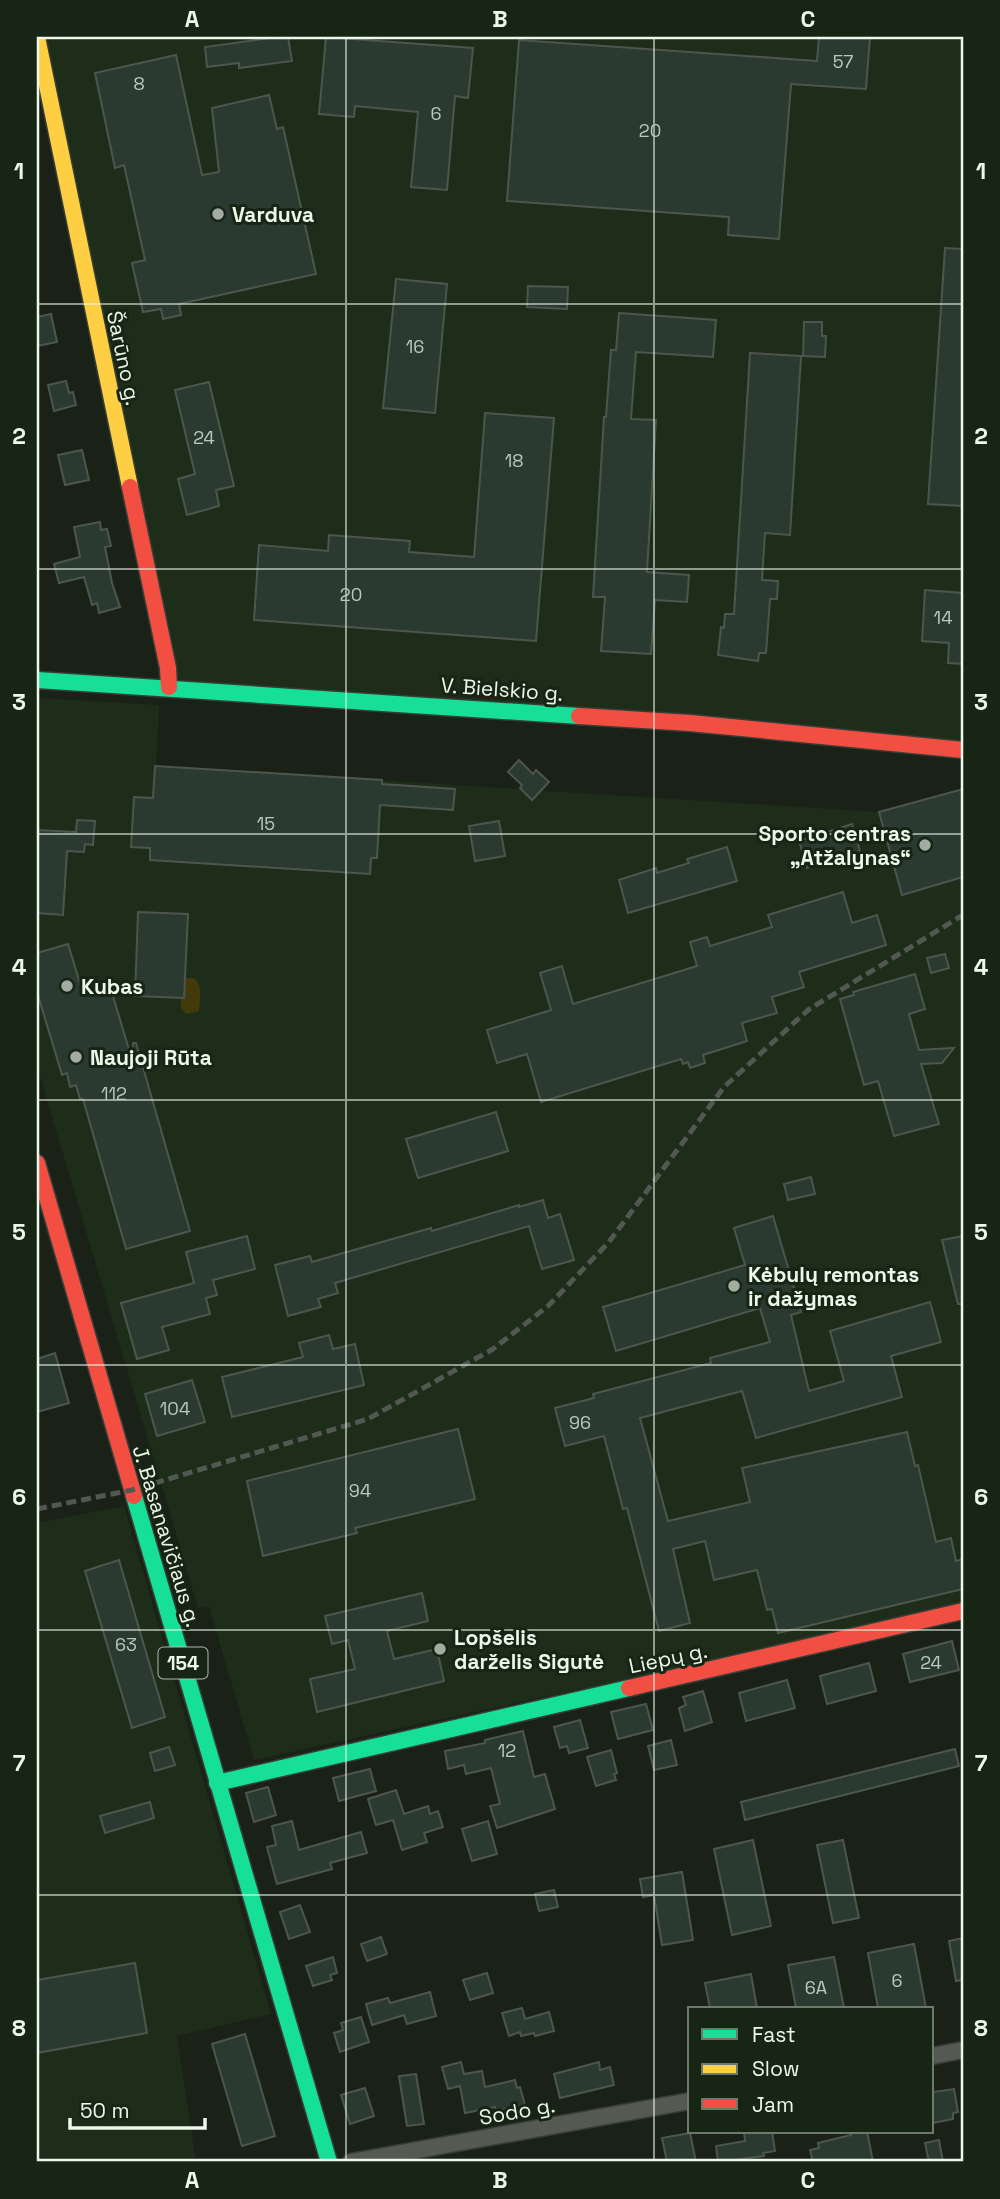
<svg xmlns="http://www.w3.org/2000/svg" width="1000" height="2199" font-family="'Space Grotesk',sans-serif">
	<style>
		.built { fill: #1d2d1a }
		.green { fill: #423a0b }
		.building { fill: #2a3a31; stroke: #4d554e; stroke-width: 2 }
		.lines { fill: none; stroke-linecap: round; stroke-linejoin: round }
		.street-casing { stroke: #373e36; stroke-width: 19 }
		.fast-casing { stroke: #373e36; stroke-width: 19 }
		.slow-casing { stroke: #373e36; stroke-width: 19 }
		.jam-casing { stroke: #373e36; stroke-width: 19 }
		.street { stroke: #545952; stroke-width: 16 }
		.fast { stroke: #16e098; stroke-width: 16 }
		.slow { stroke: #ffcf43; stroke-width: 16 }
		.jam { stroke: #f24e42; stroke-width: 16 }
		.rail { stroke: #525851; stroke-width: 5; stroke-dasharray: 10 5; stroke-linecap: butt }
		.grid { fill: none; stroke: #eef7ec; stroke-width: 2; stroke-opacity: 0.55 }
		.poi-dot { fill: #a4aca2; stroke: #172515; stroke-width: 2.5 }
		.labels { text-anchor: middle; dominant-baseline: central; stroke-width: 6; stroke-linejoin: round; paint-order: stroke }
		.number-label { font-size: 18px; fill: #bdc8bd }
		.shield { fill: #172515; stroke: #aeb8ac; stroke-width: 2 }
		.shield-label { font-size: 19px; font-weight: bold; fill: #eef7ec }
		.poi-label { font-size: 21px; font-weight: bold; fill: #eef7ec; stroke: #172515; text-anchor: start }
		.street-label { font-size: 21px; fill: #eef7ec; stroke: #172515 }
		.neatline { fill: none; stroke: #eef7ec; stroke-width: 2.5 }
		.grid-label { font-size: 23px; text-anchor: middle; font-weight: bold; fill: #eef7ec }
	</style>
	<rect width="100%" height="100%" fill="#1a2218"/>
	<g class="built">
		<polygon points="37,37 963,37 963,750 169,687"/>
		<polygon points="37,698 159,705 156,766 879,812 902,894 963,877 963,1606 254,1760 209,1606 198,1608 37,1066"/>
		<polygon points="124,1506 271,2014 177,2036 196,2162 37,2162 37,1523"/>
	</g>
	<path class="green" d="M185,978H194C203,986 200,999 199,1011L186,1014L181,1008V998H184Z"/>
	<g class="building">
		<polygon points="278,37 288,37 292,61 239,68 239,63 207,67 205,47"/>
		<polygon points="326,37 473,48 468,98 455,96 447,190 411,187 418,112 355,106 354,117 319,114"/>
		<polygon points="819,37 870,37 866,89 791,84 779,239 728,235 729,217 507,201 519,40 817,61"/>
		<polygon points="176,55 202,175 219,172 212,108 269,95 277,129 283,127 316,274 179,304 181,315 163,319 161,309 143,312 132,263 145,260 124,165 115,168 95,73"/>
		<polygon points="945,248 963,249 963,506 928,504"/>
		<polygon points="396,279 447,284 435,413 383,408"/>
		<polygon points="528,286 568,287 567,309 527,307"/>
		<polygon points="619,313 716,320 713,357 636,352 631,419 656,420 647,572 689,575 687,602 655,600 651,654 601,651 605,597 593,597 604,417 606,417 611,350 616,350"/>
		<polygon points="51,314 57,342 37,346 37,317"/>
		<polygon points="804,322 822,322 822,336 826,336 825,357 803,356"/>
		<polygon points="750,353 801,356 790,535 765,533 762,580 778,581 777,599 770,599 766,653 759,653 758,661 718,655 721,627 724,628 725,614 734,614"/>
		<polygon points="66,381 69,393 73,392 76,405 54,411 48,385"/>
		<polygon points="209,382 234,486 216,490 219,506 187,515 178,479 195,474 175,390"/>
		<polygon points="485,413 554,418 536,641 254,620 259,545 328,551 329,535 410,541 409,552 474,557"/>
		<polygon points="82,450 89,480 65,485 58,455"/>
		<polygon points="100,522 101,530 107,529 111,546 105,547 112,583 120,607 99,613 97,603 92,605 84,577 59,583 54,564 80,557 74,527"/>
		<polygon points="925,590 963,593 963,664 948,663 949,643 922,641"/>
		<polygon points="519,760 533,774 536,770 549,782 532,800 520,788 522,785 508,772"/>
		<polygon points="155,766 382,780 382,784 455,789 453,810 380,805 377,858 371,858 370,874 150,860 150,848 131,847 134,797 153,798"/>
		<polygon points="963,789 963,877 902,895 879,812"/>
		<polygon points="77,820 95,821 93,845 85,844 84,852 67,851 63,915 37,913 37,830 76,832"/>
		<polygon points="499,821 505,856 475,861 469,826"/>
		<polygon points="852,824 860,851 807,868 799,841"/>
		<polygon points="727,847 737,881 628,913 619,880 656,868 657,873 689,863 687,859"/>
		<polygon points="843,892 852,923 877,915 886,945 799,972 804,987 772,997 777,1013 742,1023 747,1041 703,1055 705,1063 690,1068 688,1062 683,1064 681,1059 541,1102 527,1054 497,1063 487,1030 551,1010 540,973 562,966 573,1004 697,966 690,942 707,937 710,946 772,927 768,915"/>
		<polygon points="138,912 188,914 184,998 135,996"/>
		<polygon points="68,944 83,993 110,986 133,1063 133,1043 136,1043 190,1231 126,1249 83,1099 80,1099 76,1085 70,1087 67,1073 62,1075 37,992 37,953"/>
		<polygon points="945,954 949,968 931,973 927,958"/>
		<polygon points="915,974 925,1009 909,1014 919,1050 954,1048 942,1063 921,1064 939,1124 894,1136 878,1081 864,1085 840,999 854,995 853,992"/>
		<polygon points="496,1112 508,1151 418,1178 406,1139"/>
		<polygon points="811,1177 815,1194 788,1200 784,1184"/>
		<polygon points="543,1200 548,1218 560,1214 574,1260 542,1269 529,1226 335,1283 338,1293 318,1299 321,1307 288,1316 275,1265 310,1256 312,1262 431,1228 432,1231 519,1205 519,1207"/>
		<polygon points="773,1216 801,1312 791,1315 809,1391 844,1381 830,1331 930,1302 941,1342 891,1356 902,1397 756,1438 742,1391 640,1418 668,1521 750,1502 742,1468 907,1432 915,1466 918,1465 936,1542 951,1538 956,1561 963,1559 963,1589 778,1633 772,1609 767,1610 757,1570 714,1580 705,1541 673,1549 690,1623 659,1631 627,1508 623,1509 604,1436 565,1446 555,1408 594,1398 593,1394 711,1363 710,1358 770,1342 760,1308 616,1351 603,1307 745,1265 734,1228"/>
		<polygon points="247,1236 255,1269 213,1280 217,1295 206,1298 210,1314 162,1327 169,1350 137,1359 121,1303 194,1283 186,1252"/>
		<polygon points="963,1236 963,1304 958,1304 942,1240"/>
		<polygon points="329,1335 333,1349 355,1344 364,1385 232,1417 222,1377 303,1357 299,1343"/>
		<polygon points="55,1353 69,1403 37,1412 37,1359"/>
		<polygon points="192,1380 205,1422 157,1436 145,1394"/>
		<polygon points="458,1429 475,1499 355,1528 357,1533 263,1556 247,1481"/>
		<polygon points="119,1560 165,1717 132,1728 85,1571"/>
		<polygon points="422,1593 428,1621 387,1631 394,1659 437,1649 444,1681 317,1712 310,1679 355,1669 348,1640 332,1644 325,1616"/>
		<polygon points="952,1641 959,1670 910,1682 903,1654"/>
		<polygon points="869,1663 876,1691 827,1704 820,1676"/>
		<polygon points="787,1680 795,1708 746,1721 739,1693"/>
		<polygon points="703,1691 712,1722 685,1731 679,1708 686,1705 683,1697"/>
		<polygon points="646,1704 653,1730 618,1739 611,1712"/>
		<polygon points="580,1720 588,1748 569,1753 567,1746 560,1748 554,1727"/>
		<polygon points="523,1731 534,1777 545,1774 555,1809 497,1828 490,1806 500,1804 491,1768 466,1774 464,1765 448,1769 445,1751 485,1743 485,1740"/>
		<polygon points="671,1740 677,1765 654,1770 648,1746"/>
		<polygon points="169,1747 175,1765 155,1771 150,1753"/>
		<polygon points="955,1749 959,1766 745,1820 741,1802"/>
		<polygon points="611,1750 617,1773 614,1774 616,1780 596,1786 587,1757"/>
		<polygon points="370,1769 376,1791 339,1801 333,1778"/>
		<polygon points="268,1787 276,1815 254,1822 246,1793"/>
		<polygon points="396,1790 404,1814 428,1806 430,1814 438,1811 443,1827 424,1833 427,1842 402,1850 393,1820 376,1825 368,1799"/>
		<polygon points="150,1802 154,1818 105,1833 100,1816"/>
		<polygon points="292,1821 299,1850 361,1832 367,1853 330,1863 332,1869 277,1884 267,1847 276,1845 272,1826"/>
		<polygon points="488,1821 497,1854 472,1861 462,1829"/>
		<polygon points="753,1840 771,1926 732,1935 714,1849"/>
		<polygon points="843,1840 859,1918 833,1923 817,1845"/>
		<polygon points="682,1872 693,1940 662,1945 654,1895 643,1897 640,1879"/>
		<polygon points="554,1890 558,1907 539,1911 535,1894"/>
		<polygon points="300,1905 310,1932 289,1939 280,1912"/>
		<polygon points="381,1937 387,1954 367,1961 361,1944"/>
		<polygon points="963,1938 963,1980 956,1981 949,1941"/>
		<polygon points="914,1944 926,2008 878,2008 868,1953"/>
		<polygon points="333,1957 337,1973 330,1975 332,1980 313,1986 306,1966"/>
		<polygon points="834,1957 844,2008 796,2008 788,1965"/>
		<polygon points="135,1963 147,2033 37,2053 37,1980"/>
		<polygon points="487,1973 493,1993 470,2000 463,1980"/>
		<polygon points="751,1974 757,2008 710,2008 705,1983"/>
		<polygon points="430,1992 436,2016 407,2024 404,2015 372,2025 366,2004 388,1998 390,2003"/>
		<polygon points="522,2008 525,2019 549,2012 554,2031 535,2036 534,2033 521,2036 520,2032 509,2036 502,2013"/>
		<polygon points="361,2017 369,2042 340,2052 334,2033 343,2030 341,2023"/>
		<polygon points="245,2034 275,2136 242,2146 212,2044"/>
		<polygon points="461,2062 464,2074 482,2071 485,2087 515,2080 517,2088 520,2087 525,2105 496,2111 495,2107 465,2113 460,2086 448,2089 442,2067"/>
		<polygon points="599,2062 600,2070 610,2067 614,2085 560,2098 554,2074"/>
		<polygon points="416,2074 424,2124 407,2126 399,2076"/>
		<polygon points="365,2088 374,2116 350,2124 341,2095"/>
		<polygon points="954,2089 958,2112 953,2113 953,2119 933,2123 932,2092"/>
		<polygon points="754,2131 772,2131 775,2151 763,2153 764,2156 718,2162 716,2146 745,2141 744,2132"/>
		<polygon points="850,2131 867,2131 873,2162 813,2162 810,2150 819,2148 818,2143 851,2135"/>
		<polygon points="690,2133 696,2162 667,2162 662,2138"/>
		<polygon points="939,2140 943,2162 929,2162 925,2143"/>
	</g>
	<g class="lines">
		<g class="street-casing">
			<g id="street">
				<polyline points="932,2056 963,2050"/>
				<polyline points="351,2162 690,2101"/>
			</g>
		</g>
		<g class="fast-casing">
			<g id="fast">
				<polyline points="37,680 579,716"/>
				<polyline points="134,1496 329,2162"/>
				<polyline points="217,1783 629,1688"/>
			</g>
		</g>
		<g class="slow-casing">
			<polyline id="slow" points="37,37 130,487"/>
		</g>
		<g class="jam-casing">
			<g id="jam">
				<polyline points="130,487 168,668 169,687"/>
				<polyline points="579,716 690,723 963,750"/>
				<polyline points="37,1163 134,1496"/>
				<polyline points="629,1688 963,1611"/>
			</g>
		</g>
		<use href="#street" class="street"/>
		<use href="#fast" class="fast"/>
		<use href="#slow" class="slow"/>
		<use href="#jam" class="jam"/>
		<polyline class="rail" points="37,1509 132,1490 368,1419 493,1349 548,1306 609,1242 724,1087 808,1010 963,915"/>
	</g>
	<path class="grid" d="M346,37V2162M654,37V2162M37,304H963M37,569H963M37,834H963M37,1100H963M37,1365H963M37,1630H963M37,1895H963"/>
	<g class="poi-dot">
		<circle cx="218" cy="214" r="7"/>
		<circle cx="925" cy="845" r="7"/>
		<circle cx="67" cy="986" r="7"/>
		<circle cx="76" cy="1057" r="7"/>
		<circle cx="734" cy="1286" r="7"/>
		<circle cx="440" cy="1649" r="7"/>
	</g>
	<g class="labels">
		<g class="number-label">
			<text x="843" y="61">57</text>
			<text x="139" y="83">8</text>
			<text x="436" y="113">6</text>
			<text x="650" y="130">20</text>
			<text x="415" y="346">16</text>
			<text x="204" y="437">24</text>
			<text x="514" y="460">18</text>
			<text x="351" y="594">20</text>
			<text x="943" y="617">14</text>
			<text x="266" y="823">15</text>
			<text x="114" y="1093">112</text>
			<text x="175" y="1408">104</text>
			<text x="580" y="1422">96</text>
			<text x="360" y="1490">94</text>
			<text x="126" y="1644">63</text>
			<text x="931" y="1662">24</text>
			<text x="507" y="1750">12</text>
			<text x="897" y="1980">6</text>
			<text x="816" y="1987">6A</text>
		</g>
		<rect class="shield" x="158.5" y="1647.5" width="49" height="31" rx="5"/>
		<g class="shield-label">
			<text x="183" y="1663">154</text>
		</g>
		<g class="poi-label">
			<text x="232" y="214">Varduva</text>
			<text x="911" y="833" text-anchor="end">Sporto centras<tspan x="911" dy="24">„Atžalynas“</tspan></text>
			<text x="81" y="986">Kubas</text>
			<text x="90" y="1057">Naujoji Rūta</text>
			<text x="748" y="1274">Kėbulų remontas<tspan x="748" dy="24">ir dažymas</tspan></text>
			<text x="454" y="1637">Lopšelis<tspan x="454" dy="24">darželis Sigutė</tspan></text>
		</g>
		<g class="street-label">
			<text transform="translate(124 358) rotate(78)">Šarūno g.</text>
			<text transform="translate(502 689) rotate(4)">V. Bielskio g.</text>
			<text transform="translate(167 1536) rotate(73)">J. Basanavičiaus g.</text>
			<text transform="translate(668 1658) rotate(-12)">Liepų g.</text>
			<text transform="translate(517 2111) rotate(-10)">Sodo g.</text>
		</g>
	</g>
	<rect width="1000" height="2199" fill="none" stroke="#172515" stroke-width="77"/>
	<rect x="688" y="2007" width="245" height="126" fill="#172515" stroke="#6d796b" stroke-width="2"/>
	<rect x="702" y="2029" width="35" height="10" fill="#16e098" stroke="#6d796b" stroke-width="2"/>
	<text x="752" y="2042" font-size="21" fill="#eef7ec">Fast</text>
	<rect x="702" y="2064" width="35" height="10" fill="#ffcf43" stroke="#6d796b" stroke-width="2"/>
	<text x="752" y="2076" font-size="21" fill="#eef7ec">Slow</text>
	<rect x="702" y="2099" width="35" height="10" fill="#f24e42" stroke="#6d796b" stroke-width="2"/>
	<text x="752" y="2112" font-size="21" fill="#eef7ec">Jam</text>
	<path d="M70 2118v10h135v-10" fill="none" stroke="#eef7ec" stroke-width="3.5"/>
	<text x="80" y="2118" font-size="21" fill="#eef7ec" stroke="#172515" stroke-width="5" paint-order="stroke">50 m</text>
	<rect x="38" y="38" width="924" height="2122" class="neatline"/>
	<g class="grid-label">
		<text x="192" y="27">A</text>
		<text x="500" y="27">B</text>
		<text x="808" y="27">C</text>
		<text x="19" y="179">1</text>
		<text x="981" y="179">1</text>
		<text x="19" y="444">2</text>
		<text x="981" y="444">2</text>
		<text x="19" y="710">3</text>
		<text x="981" y="710">3</text>
		<text x="19" y="975">4</text>
		<text x="981" y="975">4</text>
		<text x="19" y="1240">5</text>
		<text x="981" y="1240">5</text>
		<text x="19" y="1505">6</text>
		<text x="981" y="1505">6</text>
		<text x="19" y="1771">7</text>
		<text x="981" y="1771">7</text>
		<text x="19" y="2036">8</text>
		<text x="981" y="2036">8</text>
		<text x="192" y="2188">A</text>
		<text x="500" y="2188">B</text>
		<text x="808" y="2188">C</text>
	</g>
</svg>
